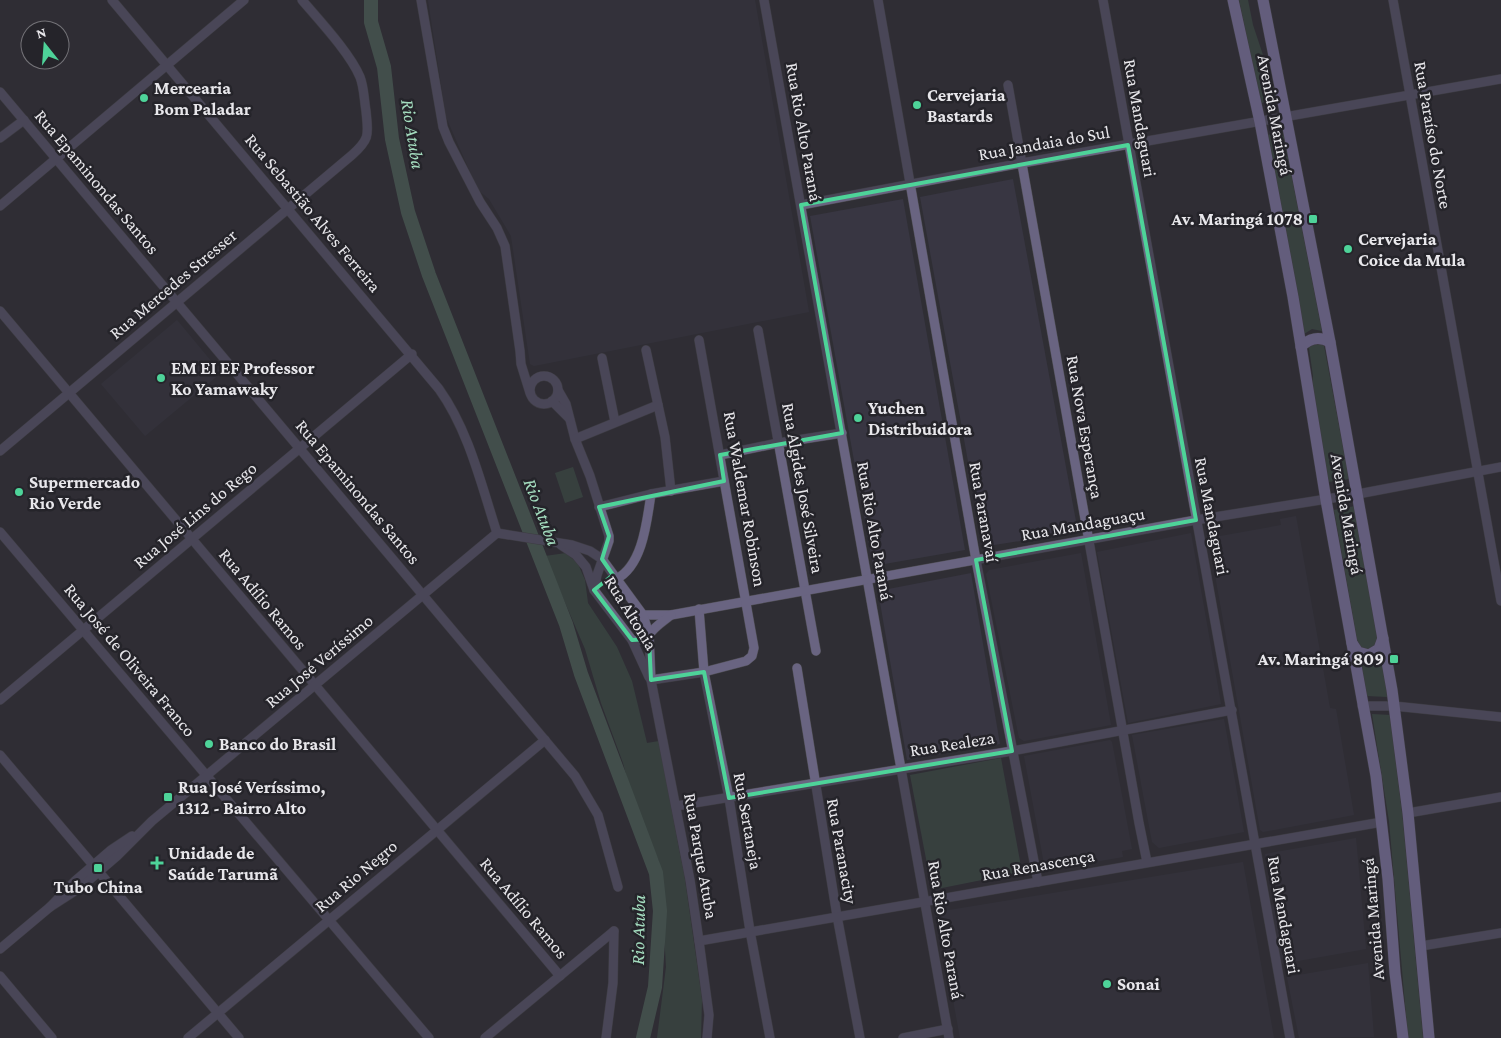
<svg xmlns="http://www.w3.org/2000/svg" width="1501" height="1038" font-family="'Crimson Pro',serif">
	<style>
		.built { fill: #383642 }
		.green { fill: #40584b }
		.lines { fill: none; stroke-linecap: round; stroke-linejoin: round }
		.river { stroke: #5a7767; stroke-width: 14 }
		.minor-casing { stroke: #4d4c51; stroke-width: 10 }
		.major-casing { stroke: #4d4c51; stroke-width: 12 }
		.minor { stroke: #696481; stroke-width: 9 }
		.major { stroke: #a397d2; stroke-width: 11 }
		.marked { fill: none; stroke: #4ed399; stroke-width: 4; stroke-linejoin: round }
		.poi-dot { fill: #4ed399; stroke: #25242a; stroke-width: 2 }
		.labels { text-anchor: middle; dominant-baseline: central; stroke-width: 5; stroke-linejoin: round; paint-order: stroke }
		.poi-label { font-size: 18px; font-weight: bold; fill: #e8e7eb; stroke: #25242a; text-anchor: start }
		.street-label { font-size: 18px; fill: #e8e7eb; stroke: #25242a }
		.water-label { font-size: 19px; font-style: italic; fill: #a4ddbf; stroke: #25242a }
	</style>
	<rect width="100%" height="100%" fill="#2f2e34"/>
	<g class="built">
		<polygon points="428,0 755,0 809,312 534,366 530,364 511,236 489,199 478,190 446,117"/>
		<polygon points="1013,179 1078,532 988,546 983,544 920,197"/>
		<polygon points="903,199 965,550 873,566 810,216"/>
		<polygon points="177,320 221,373 145,436 101,384"/>
		<polygon points="1296,516 1330,708 1336,709 1354,815 1263,832 1260,830 1211,552 1218,551 1215,537 1281,525 1280,519"/>
		<polygon points="1191,533 1221,704 1128,723 1097,552"/>
		<polygon points="1081,553 1111,725 1024,741 1019,738 986,574 989,570"/>
		<polygon points="971,573 1000,744 907,760 878,591"/>
		<polygon points="1224,719 1244,832 1159,848 1152,842 1132,735"/>
		<polygon points="1110,740 1112,742 1132,849 1122,851 1123,857 1048,870 1045,869 1024,756"/>
		<polygon points="1356,838 1366,949 1281,964 1270,905 1275,904 1265,854"/>
		<polygon points="1243,862 1274,1038 960,1038 937,912"/>
		<polygon points="1368,963 1374,1037 1299,1038 1287,977"/>
	</g>
	<g class="green">
		<polygon points="1239,0 1248,0 1253,25 1278,100 1261,103"/>
		<polygon points="1283,132 1322,331 1312,329 1304,334 1267,135"/>
		<polygon points="1322,343 1324,346 1349,479 1328,482 1312,384 1313,376 1309,348 1309,345"/>
		<polygon points="573,467 583,497 565,503 555,473"/>
		<polygon points="1355,506 1388,697 1367,696 1334,510"/>
		<polygon points="566,553 578,564 585,580 588,603 617,647 632,681 647,743 659,741 679,849 684,873 702,999 701,1038 657,1038 666,967 662,896 659,861 637,816 623,763 601,703 585,649 545,556"/>
		<polygon points="1372,714 1390,715 1403,821 1423,1038 1408,1038 1389,821"/>
		<polygon points="1001,758 1022,872 932,890 910,775"/>
	</g>
	<g class="lines">
		<polyline class="river" points="371,0 371,22 384,67 392,139 408,212 429,275 566,624 581,674 656,873 660,911 655,987 643,1038"/>
		<g class="minor-casing">
			<g id="minor">
				<path d="M112,0L439,389C469,431 481,484 497,533"/>
				<polyline points="421,0 443,127 449,142 480,202 497,228 505,246 520,351 521,364 530,393"/>
				<polyline points="764,0 949,1038"/>
				<polyline points="878,0 976,560 1038,882"/>
				<polyline points="1103,0 1290,1038"/>
				<polyline points="1393,0 1501,601"/>
				<polyline points="1008,85 1139,823 1147,862"/>
				<polyline points="0,92 575,776 598,815 618,887"/>
				<polyline points="0,138 24,120"/>
				<polyline points="801,205 1022,163 1501,79"/>
				<polyline points="0,206 244,0"/>
				<polyline points="0,311 560,976"/>
				<polyline points="758,330 816,651"/>
				<polyline points="646,350 665,437 671,491"/>
				<polyline points="602,358 615,422"/>
				<circle cx="544" cy="390" r="14"/>
				<polyline points="558,390 566,404 575,439 590,476 609,536 609,541 597,575 594,590"/>
				<polyline points="552,401 569,418"/>
				<polyline points="575,439 658,405"/>
				<path d="M0,451L352,155C371,138 368,134 366,111C364,99 364,87 360,77C350,53 319,20 302,0"/>
				<polyline points="720,455 778,443 842,433"/>
				<polyline points="599,507 651,494 724,481"/>
				<polyline points="0,532 429,1038"/>
				<polyline points="561,545 576,555 586,567 594,590 632,640 649,677"/>
				<path d="M616,579C643,566 647,520 651,494"/>
				<polyline points="699,609 704,672 729,798 750,931 770,1038"/>
				<polyline points="643,615 671,615 1196,520 1358,494 1501,467"/>
				<path d="M632,640C643,643 648,635 655,628C660,623 666,619 671,615"/>
				<polyline points="797,668 837,916 860,1038"/>
				<polyline points="651,680 704,672 746,661 752,656 754,648 699,340"/>
				<polyline points="0,700 412,354"/>
				<polyline points="1362,706 1394,706 1501,717"/>
				<polyline points="0,755 93,865"/>
				<polyline points="676,806 1012,751 1232,710"/>
				<polyline points="1408,813 1501,797"/>
				<polyline points="99,872 239,1038"/>
				<polyline points="50,907 81,887 117,856 152,821 497,533 572,545 590,551 602,559 643,615 649,634 651,680 690,880 699,941 709,1015 707,1038"/>
				<polyline points="699,941 1382,822"/>
				<polyline points="1421,946 1501,933"/>
				<polyline points="0,949 50,907 75,881 111,850 132,836"/>
				<polyline points="0,976 52,1038"/>
				<polyline points="188,1038 545,740"/>
				<polyline points="485,1038 614,931"/>
				<polyline points="606,1038 613,983 614,931"/>
				<polyline points="903,1038 948,1029"/>
			</g>
		</g>
		<g class="major-casing">
			<g id="major">
				<polyline points="1233,0 1260,122 1293,297 1326,500 1376,776 1388,879 1395,973 1403,1038"/>
				<polyline points="1263,0 1330,342 1392,690 1408,813 1429,1038"/>
				<path d="M1301,347C1309,338 1319,336 1330,342"/>
				<polyline points="1352,643 1358,652 1369,655 1379,649 1383,638"/>
			</g>
		</g>
		<use href="#minor" class="minor"/>
		<use href="#major" class="major"/>
	</g>
	<path d="M0 0H1501V1038H0ZM1128,145L1196,520L976,560L1012,751L729,798L704,672L651,680L649,639L632,640L594,590L613,575L602,559L609,536L599,507L724,481L720,455L842,433L801,205Z" fill="#2f2e34" fill-opacity=".55" fill-rule="evenodd"/>
	<path class="marked" d="M1128,145L1196,520L976,560L1012,751L729,798L704,672L651,680L649,639L632,640L594,590L613,575L602,559L609,536L599,507L724,481L720,455L842,433L801,205Z"/>
	<g class="poi-dot">
		<circle cx="144" cy="98" r="5"/>
		<circle cx="917" cy="105" r="5"/>
		<rect x="1308" y="214" width="10" height="10" rx="2.5"/>
		<circle cx="1348" cy="249" r="5"/>
		<circle cx="161" cy="378" r="5"/>
		<circle cx="858" cy="418" r="5"/>
		<circle cx="19" cy="492" r="5"/>
		<rect x="1389" y="654" width="10" height="10" rx="2.5"/>
		<circle cx="209" cy="744" r="5"/>
		<rect x="163" y="792" width="10" height="10" rx="2.5"/>
		<path d="M154.5 855.5h5v5h5v5h-5v5h-5v-5h-5v-5h5z"/>
		<rect x="93" y="863" width="10" height="10" rx="2.5"/>
		<circle cx="1107" cy="984" r="5"/>
	</g>
	<g class="labels">
		<g class="poi-label">
			<text x="154" y="88">Mercearia<tspan x="154" dy="21">Bom Paladar</tspan></text>
			<text x="927" y="95">Cervejaria<tspan x="927" dy="21">Bastards</tspan></text>
			<text x="1303" y="219" text-anchor="end">Av. Maringá 1078</text>
			<text x="1358" y="239">Cervejaria<tspan x="1358" dy="21">Coice da Mula</tspan></text>
			<text x="171" y="368">EM EI EF Professor<tspan x="171" dy="21">Ko Yamawaky</tspan></text>
			<text x="868" y="408">Yuchen<tspan x="868" dy="21">Distribuidora</tspan></text>
			<text x="29" y="482">Supermercado<tspan x="29" dy="21">Rio Verde</tspan></text>
			<text x="1384" y="659" text-anchor="end">Av. Maringá 809</text>
			<text x="219" y="744">Banco do Brasil</text>
			<text x="178" y="787">Rua José Veríssimo,<tspan x="178" dy="21">1312 - Bairro Alto</tspan></text>
			<text x="168" y="853">Unidade de<tspan x="168" dy="21">Saúde Tarumã</tspan></text>
			<text x="98" y="887" text-anchor="middle">Tubo China</text>
			<text x="1117" y="984">Sonai</text>
		</g>
		<g class="street-label">
			<text transform="translate(1275 115) rotate(79)">Avenida Maringá</text>
			<text transform="translate(1140 118) rotate(80)">Rua Mandaguari</text>
			<text transform="translate(804 132) rotate(80)">Rua Rio Alto Paraná</text>
			<text transform="translate(1433 135) rotate(80)">Rua Paraíso do Norte</text>
			<text transform="translate(1044 143) rotate(-10)">Rua Jandaia do Sul</text>
			<text transform="translate(97 182) rotate(50)">Rua Epaminondas Santos</text>
			<text transform="translate(313 213) rotate(50)">Rua Sebastião Alves Ferreira</text>
			<text transform="translate(173 284) rotate(-40)">Rua Mercedes Stresser</text>
			<text transform="translate(1085 427) rotate(80)">Rua Nova Esperança</text>
			<text transform="translate(803 488) rotate(80)">Rua Algides José Silveira</text>
			<text transform="translate(358 492) rotate(50)">Rua Epaminondas Santos</text>
			<text transform="translate(745 499) rotate(80)">Rua Waldemar Robinson</text>
			<text transform="translate(984 512) rotate(80)">Rua Paranavaí</text>
			<text transform="translate(1347 514) rotate(80)">Avenida Maringá</text>
			<text transform="translate(195 515) rotate(-40)">Rua José Lins do Rego</text>
			<text transform="translate(1212 516) rotate(79)">Rua Mandaguari</text>
			<text transform="translate(1083 524) rotate(-10)">Rua Mandaguaçu</text>
			<text transform="translate(875 531) rotate(80)">Rua Rio Alto Paraná</text>
			<text transform="translate(263 599) rotate(50)">Rua Adílio Ramos</text>
			<text transform="translate(631 613) rotate(58)">Rua Altonia</text>
			<text transform="translate(130 660) rotate(50)">Rua José de Oliveira Franco</text>
			<text transform="translate(319 661) rotate(-40)">Rua José Veríssimo</text>
			<text transform="translate(952 744) rotate(-9)">Rua Realeza</text>
			<text transform="translate(748 821) rotate(80)">Rua Sertaneja</text>
			<text transform="translate(842 851) rotate(80)">Rua Paranacity</text>
			<text transform="translate(701 856) rotate(80)">Rua Parque Atuba</text>
			<text transform="translate(1038 865) rotate(-10)">Rua Renascença</text>
			<text transform="translate(356 876) rotate(-40)">Rua Rio Negro</text>
			<text transform="translate(524 908) rotate(50)">Rua Adílio Ramos</text>
			<text transform="translate(1284 915) rotate(80)">Rua Mandaguari</text>
			<text transform="translate(1373 919) rotate(-95)">Avenida Maringá</text>
			<text transform="translate(946 930) rotate(80)">Rua Rio Alto Paraná</text>
		</g>
		<g class="water-label">
			<text transform="translate(413 134) rotate(81)">Rio Atuba</text>
			<text transform="translate(542 512) rotate(69)">Rio Atuba</text>
			<text transform="translate(638 930) rotate(-89)">Rio Atuba</text>
		</g>
	</g>
	<g transform="translate(45 45) rotate(343)"><circle r="24" fill="#25242a" stroke="#737277"/>
	<path d="M0-4L9 19L0 12L-9 19Z" fill="#4ed399"/>
	<text y="-8" font-size="14" font-weight="bold" text-anchor="middle" fill="#e8e7eb">N</text>
	</g>
</svg>
